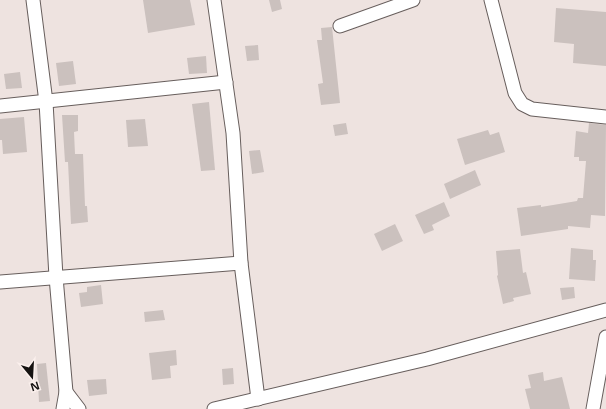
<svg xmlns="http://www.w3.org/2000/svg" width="606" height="409" font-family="'Open Sans',sans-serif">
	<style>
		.building { fill: #cbc1be }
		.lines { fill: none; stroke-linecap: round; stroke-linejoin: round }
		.minor-casing { stroke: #675e5c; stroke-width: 15 }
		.minor { stroke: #fff; stroke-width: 13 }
	</style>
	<rect width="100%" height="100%" fill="#eee3e0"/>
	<g class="building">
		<polygon points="143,0 190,0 195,25 148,33"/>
		<polygon points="269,0 280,0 282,9 272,12"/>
		<polygon points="556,8 606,12 606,66 573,63 574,44 554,42"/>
		<polygon points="332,27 340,103 321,105 318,84 323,83 317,40 322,40 321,28"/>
		<polygon points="258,45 259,60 247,61 245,46"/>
		<polygon points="206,56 207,73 189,74 187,58"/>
		<polygon points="73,61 76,84 59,86 56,63"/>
		<polygon points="20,72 22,88 6,89 4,74"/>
		<polygon points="209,102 215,170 201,171 192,104"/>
		<polygon points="62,115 78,115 78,131 74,132 75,154 83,154 85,206 87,206 88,222 71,224 68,162 65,162"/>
		<polygon points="24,117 27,152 3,154 2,140 0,140 0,119"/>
		<polygon points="145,119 148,146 128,147 126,120"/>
		<polygon points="346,123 348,134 335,136 333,125"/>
		<polygon points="589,123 606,125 605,216 591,215 590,228 568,226 568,229 521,236 517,208 541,205 541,207 577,201 578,198 583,198 586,161 579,161 579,157 574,157 576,131 588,133"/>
		<polygon points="488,130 490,135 499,132 505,152 465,165 457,139"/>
		<polygon points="260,150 264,172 252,174 249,151"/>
		<polygon points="475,170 481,185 450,199 444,184"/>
		<polygon points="444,202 450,216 432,225 434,230 424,234 415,215"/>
		<polygon points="395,224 403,241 382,251 374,234"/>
		<polygon points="571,248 593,250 593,260 596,260 595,281 569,279"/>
		<polygon points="520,249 523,273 526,272 531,294 513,298 514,301 503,304 497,276 498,275 496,251"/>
		<polygon points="101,285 103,304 81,307 79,293 87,292 87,287"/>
		<polygon points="574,287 575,298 562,300 560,288"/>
		<polygon points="163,310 165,320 145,322 144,312"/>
		<polygon points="176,350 177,365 170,366 171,378 152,380 149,353"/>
		<polygon points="46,363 50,401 39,402 37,364"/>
		<polygon points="233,368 234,384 223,385 222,369"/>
		<polygon points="543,372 544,381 562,377 570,409 530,409 525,389 531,388 528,375"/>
		<polygon points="106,379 107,394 89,396 87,380"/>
	</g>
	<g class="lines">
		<g class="minor-casing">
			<g id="minor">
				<polyline points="33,0 46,102 56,277 66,392 63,409"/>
				<polyline points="214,0 233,133 241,263 258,399"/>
				<polyline points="491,0 515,93 522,104 532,109 606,117"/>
				<polyline points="340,26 413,0"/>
				<polyline points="0,106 226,82"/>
				<polyline points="0,282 241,263"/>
				<polyline points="66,392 79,409"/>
				<polyline points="214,409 427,359 606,310"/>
				<polyline points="593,409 606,337"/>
			</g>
		</g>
		<use href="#minor" class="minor"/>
	</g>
	<g transform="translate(32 377) rotate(162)" stroke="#fbf0ed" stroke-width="3" paint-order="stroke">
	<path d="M0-3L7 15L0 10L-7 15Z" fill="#151211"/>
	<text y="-6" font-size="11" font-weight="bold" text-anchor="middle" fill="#151211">N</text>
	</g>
</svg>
